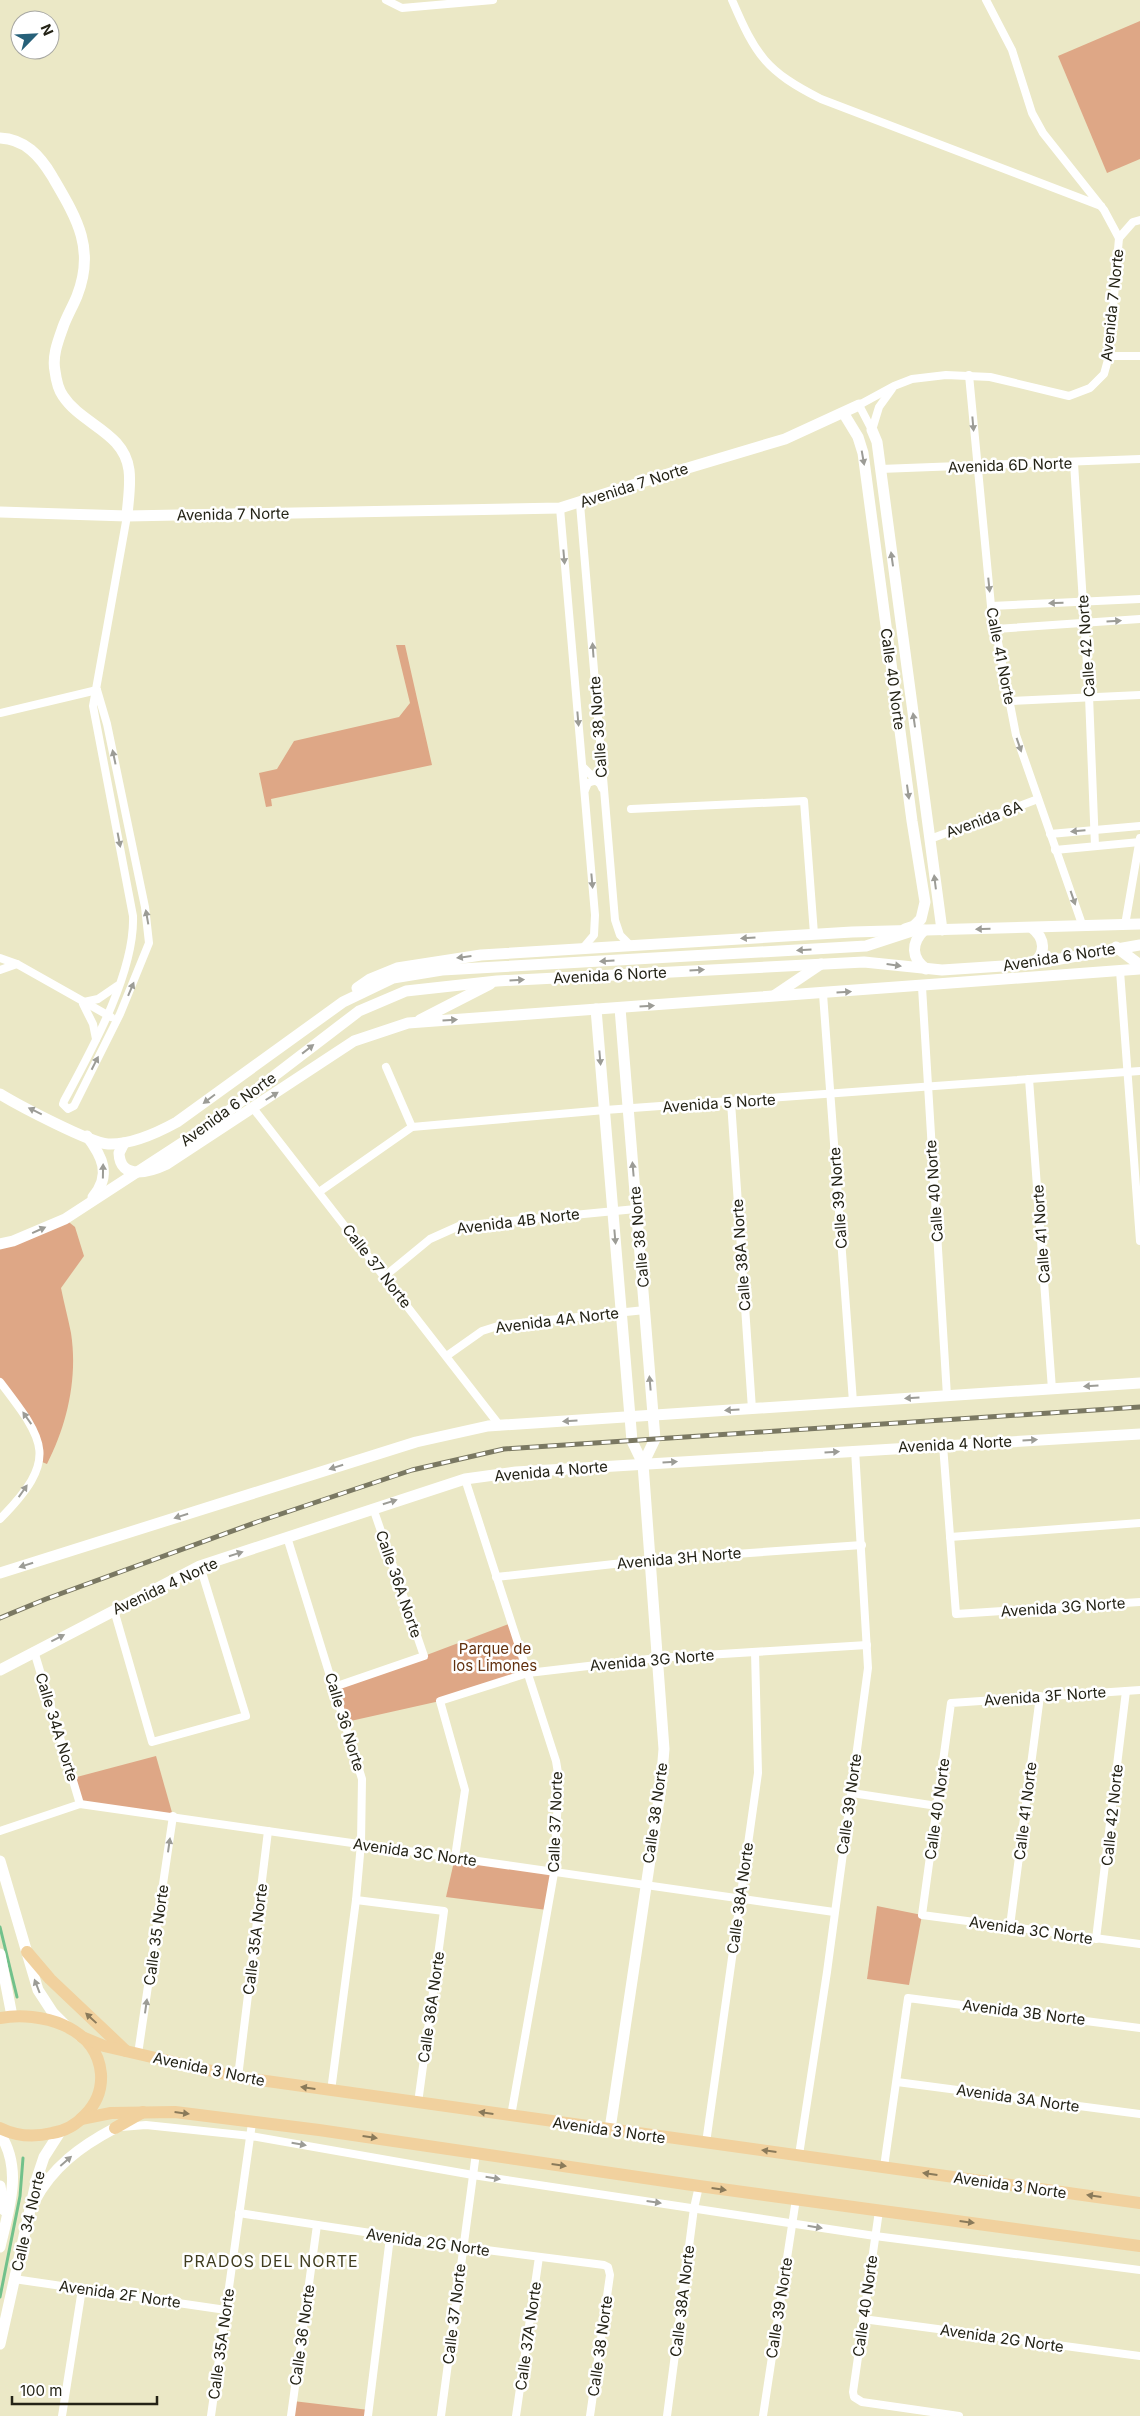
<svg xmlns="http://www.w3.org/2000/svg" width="1140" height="2416" font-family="Inter,sans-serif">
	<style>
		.green { fill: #dea786 }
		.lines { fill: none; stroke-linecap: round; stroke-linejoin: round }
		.stream { stroke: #72c18b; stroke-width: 3 }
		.street { stroke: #fff; stroke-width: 8 }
		.secondary { stroke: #fff; stroke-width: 11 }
		.primary { stroke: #f1d19e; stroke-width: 12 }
		.rail-casing { stroke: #7a7862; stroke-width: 5 }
		.rail { stroke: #fff; stroke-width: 3; stroke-dasharray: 9; stroke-linecap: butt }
		.oneway { fill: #9c9c96 }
		.oneway2 { fill: #8a7a5a }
		.labels { text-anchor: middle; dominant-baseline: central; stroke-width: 5; stroke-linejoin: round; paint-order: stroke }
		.street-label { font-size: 15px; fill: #242316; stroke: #fff }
		.park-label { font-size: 15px; fill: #62310e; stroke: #fff }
		.neighbourhood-label { font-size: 16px; letter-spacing: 1px; fill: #403d20; stroke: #fff }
	</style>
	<rect width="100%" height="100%" fill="#ebe8c6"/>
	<g class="green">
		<polygon points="1140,21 1140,159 1107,173 1058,56"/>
		<polygon points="396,645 405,645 432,765 271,799 272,806 266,807 259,773 277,769 294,741 399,717 410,703"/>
		<path d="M65,1219L75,1227L84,1256L61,1288C64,1303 68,1318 71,1333C78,1378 67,1425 47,1464L42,1462L41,1444L0,1382V1248Z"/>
		<polygon points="511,1623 528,1673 440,1701 346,1722 334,1687 424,1656"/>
		<polygon points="156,1756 173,1816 80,1804 73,1778"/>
		<polygon points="455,1857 554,1873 547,1910 446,1897"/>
		<polygon points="877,1906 922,1915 909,1985 867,1979"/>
		<polygon points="293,2401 369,2410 368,2416 291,2416"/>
	</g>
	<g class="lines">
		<g class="stream">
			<polyline points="0,1927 17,1997"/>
			<polyline points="0,2297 20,2196 23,2158"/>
		</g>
		<g class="street">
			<polyline points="386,0 402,8 493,0"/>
			<path d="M732,0C756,56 766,71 821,99L1101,206"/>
			<polyline points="986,0 1012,50 1032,113 1043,133 1104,210 1119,238"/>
			<polyline points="1119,238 1133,222 1140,220"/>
			<polyline points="1109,356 1140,356"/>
			<polyline points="969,375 991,606 1016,735 1083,927"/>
			<polyline points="872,430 859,405 894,386 912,379 946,375 990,377 1069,396 1090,388 1104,374 1109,356 1119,238"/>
			<polyline points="872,430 879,407 892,389"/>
			<polyline points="1074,463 1089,696 1095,846"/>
			<polyline points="880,469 1140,459"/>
			<polyline points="580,504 615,920 620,935 631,946"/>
			<polyline points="560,508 595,915 594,935 583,948"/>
			<polyline points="991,606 1140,599"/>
			<polyline points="996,629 1140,619"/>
			<path d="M97,690L107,724L145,907L149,943L120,1014L74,1106L68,1109L63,1104L64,1101C91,1051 135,973 133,916L93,706L127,516"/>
			<polyline points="1010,701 1140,695"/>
			<polyline points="0,713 97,690"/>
			<polyline points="583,767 591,775 598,773 601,769"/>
			<path d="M585,790L588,783C595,779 600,781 602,788"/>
			<polyline points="631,809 804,801 814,934"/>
			<polyline points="1050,834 1140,826"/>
			<polyline points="930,839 1038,799"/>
			<polyline points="1055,850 1140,842"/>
			<polyline points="1125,925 1140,838"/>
			<polyline points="0,958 17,964 111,1017"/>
			<polyline points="0,970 17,964"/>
			<polyline points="1120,971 1140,1241"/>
			<polyline points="922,987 947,1396"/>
			<polyline points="823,994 853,1402"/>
			<polyline points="84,1002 98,999 117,986"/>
			<polyline points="83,1004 93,1024 96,1039"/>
			<polyline points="386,1067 412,1127"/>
			<polyline points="1029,1079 1052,1389"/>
			<polyline points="731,1102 752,1409"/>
			<polyline points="253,1108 500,1426"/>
			<polyline points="319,1192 412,1127 605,1110 1140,1071"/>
			<polyline points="385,1276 430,1239 459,1226 636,1209"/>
			<polyline points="448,1355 482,1331 501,1325 645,1310"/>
			<path d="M0,1382C46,1442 59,1459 0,1519"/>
			<polyline points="943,1445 956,1614 1140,1602"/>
			<polyline points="465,1479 556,1761 559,1779 554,1873 511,2116"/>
			<polyline points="287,1537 362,1779 361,1843 356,1900 331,2091"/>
			<polyline points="950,1537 1140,1523"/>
			<polyline points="496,1577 650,1560 862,1545"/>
			<polyline points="114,1610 152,1742 246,1716 200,1566"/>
			<polyline points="34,1651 80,1804"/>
			<polyline points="334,1687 424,1656 373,1508"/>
			<polyline points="1140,1690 951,1703 922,1915 1140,1944"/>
			<polyline points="852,1793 937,1806"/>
			<polyline points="0,1831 80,1804 834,1912"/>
			<polyline points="455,1857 465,1790 440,1701 528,1673 657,1658 867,1645"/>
			<polyline points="356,1900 444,1911 418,2103"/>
			<polyline points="1010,1926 1040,1696"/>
			<polyline points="1096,1939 1126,1691"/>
			<polyline points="138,2054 173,1816"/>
			<polyline points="238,2077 268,1831"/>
			<polyline points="897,2082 1140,2114"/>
			<polyline points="121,2127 146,2125 251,2136 473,2175 875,2236 1140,2270"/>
			<polyline points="706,2143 758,1773 755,1652"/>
			<polyline points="799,2155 827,1972 868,1668 855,1450"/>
			<polyline points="884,2167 908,1998 1140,2028"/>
			<polyline points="879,2211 853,2392 854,2397 862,2402 959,2416"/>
			<polyline points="239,2213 463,2247 604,2265 608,2267 610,2275 590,2416"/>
			<polyline points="14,2279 226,2310"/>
			<polyline points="863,2319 1140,2356"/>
			<polyline points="62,2416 82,2289"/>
			<polyline points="211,2416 252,2123"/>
			<polyline points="291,2416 317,2225"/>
			<polyline points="368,2416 390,2237"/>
			<polyline points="441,2416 476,2153"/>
			<polyline points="516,2416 539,2257"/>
			<polyline points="667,2416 694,2208 699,2186"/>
			<polyline points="763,2416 796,2199"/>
		</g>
		<g class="secondary">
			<path d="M0,138C25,139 40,156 52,176C76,217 96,248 77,296C73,306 67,316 63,327C58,341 52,356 55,371C56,379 58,389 63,396C82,425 124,432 129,470C131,485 128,501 127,516"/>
			<polyline points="844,414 858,437 863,453 912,821 925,902 921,919 914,926 905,929"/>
			<polyline points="872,430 877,442 942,930"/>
			<polyline points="0,512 127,516 560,508 661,476 785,439 859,405"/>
			<path d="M924,930C911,943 911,958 926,969"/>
			<polyline points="1116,947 1140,965"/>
			<path d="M1032,964C1047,954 1045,938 1032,928"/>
			<polyline points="357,988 370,979 397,968 481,955 852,932 1140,924"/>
			<polyline points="775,995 821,964"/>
			<polyline points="620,1008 655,1439 643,1464"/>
			<polyline points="596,1009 632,1441 643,1464 664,1749 661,1786 610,2129"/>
			<polyline points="420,1020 490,984"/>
			<path d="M0,1094C18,1105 90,1143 108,1144C131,1145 157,1133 177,1122L343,1002L393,978L442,970L866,946L915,930"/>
			<path d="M87,1136C102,1156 112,1175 93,1197"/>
			<path d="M124,1143L119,1153C120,1181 150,1172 167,1164L354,1041L408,1023L1140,969"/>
			<polyline points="0,1244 13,1241 65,1219 214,1122 359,1011 406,991 497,981 864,962 942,970 1032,964 1140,945"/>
			<polyline points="0,1573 416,1442 488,1426 1140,1383"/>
			<polyline points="0,1670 200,1566 465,1479 516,1472 1140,1434"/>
			<polyline points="0,1861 38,1990 53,2013 65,2025"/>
			<polyline points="0,1954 12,2016"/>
			<path d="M0,2134C23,2169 9,2208 0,2247"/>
			<polyline points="0,2186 4,2210"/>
			<path d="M34,2202C52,2167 81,2146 115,2128"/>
			<polyline points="0,2344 37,2178 44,2157 60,2132"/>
		</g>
		<g class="primary">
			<polyline points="27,1952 50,1979 126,2051"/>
			<path d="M0,2018C40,2011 97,2026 101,2074C102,2090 96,2104 85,2115C76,2125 65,2131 52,2133C35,2137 16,2136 0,2128"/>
			<polyline points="82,2037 104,2046 238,2077 1140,2203"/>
			<polyline points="81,2119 111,2113 175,2112 319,2130 699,2186 1140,2246"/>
			<polyline points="115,2128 143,2112"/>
		</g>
		<g class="rail-casing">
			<polyline id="rail" points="0,1618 46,1599 257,1522 412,1470 504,1449 1140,1407"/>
		</g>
		<use href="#rail" class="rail"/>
	</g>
	<defs><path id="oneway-solid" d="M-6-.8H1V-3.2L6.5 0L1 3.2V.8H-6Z" transform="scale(1.25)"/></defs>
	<g class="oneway">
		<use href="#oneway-solid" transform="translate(973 424) rotate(85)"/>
		<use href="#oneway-solid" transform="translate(863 458) rotate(80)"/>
		<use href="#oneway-solid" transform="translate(564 557) rotate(85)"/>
		<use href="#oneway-solid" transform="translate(892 559) rotate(-98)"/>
		<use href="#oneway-solid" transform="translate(989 585) rotate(84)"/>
		<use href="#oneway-solid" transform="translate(1056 603) rotate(178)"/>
		<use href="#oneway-solid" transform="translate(1114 621) rotate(-4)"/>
		<use href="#oneway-solid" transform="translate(593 650) rotate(-94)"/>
		<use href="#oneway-solid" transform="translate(578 719) rotate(85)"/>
		<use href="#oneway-solid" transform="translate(914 720) rotate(-98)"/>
		<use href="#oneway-solid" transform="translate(1019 745) rotate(71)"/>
		<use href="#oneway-solid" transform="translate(114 757) rotate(-102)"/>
		<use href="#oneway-solid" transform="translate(908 792) rotate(82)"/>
		<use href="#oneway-solid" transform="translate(1078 831) rotate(175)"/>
		<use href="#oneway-solid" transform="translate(119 840) rotate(79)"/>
		<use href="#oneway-solid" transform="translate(592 881) rotate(85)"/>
		<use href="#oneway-solid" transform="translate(935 882) rotate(-97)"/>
		<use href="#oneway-solid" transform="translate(1073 898) rotate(71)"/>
		<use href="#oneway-solid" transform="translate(147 917) rotate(-100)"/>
		<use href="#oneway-solid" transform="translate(983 929) rotate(179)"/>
		<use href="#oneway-solid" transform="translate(748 938) rotate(176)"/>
		<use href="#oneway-solid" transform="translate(804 950) rotate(177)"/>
		<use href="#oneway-solid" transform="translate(464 957) rotate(173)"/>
		<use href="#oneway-solid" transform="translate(607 961) rotate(177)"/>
		<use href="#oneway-solid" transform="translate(894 965) rotate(8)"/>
		<use href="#oneway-solid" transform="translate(697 970) rotate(-3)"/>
		<use href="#oneway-solid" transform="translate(517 980) rotate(-3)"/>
		<use href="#oneway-solid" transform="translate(131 989) rotate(-67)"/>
		<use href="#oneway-solid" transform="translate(844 992) rotate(-4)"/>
		<use href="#oneway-solid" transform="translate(647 1006) rotate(-4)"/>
		<use href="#oneway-solid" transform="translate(450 1020) rotate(-4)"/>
		<use href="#oneway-solid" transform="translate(308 1049) rotate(-38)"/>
		<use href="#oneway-solid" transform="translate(600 1058) rotate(85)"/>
		<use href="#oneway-solid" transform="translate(95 1063) rotate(-63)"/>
		<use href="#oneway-solid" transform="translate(272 1096) rotate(-32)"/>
		<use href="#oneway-solid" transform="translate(209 1099) rotate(143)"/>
		<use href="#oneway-solid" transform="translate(35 1111) rotate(-154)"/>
		<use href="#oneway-solid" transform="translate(633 1169) rotate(-95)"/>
		<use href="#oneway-solid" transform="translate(103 1171) rotate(-89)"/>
		<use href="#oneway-solid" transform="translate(39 1230) rotate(-24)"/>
		<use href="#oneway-solid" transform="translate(615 1237) rotate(85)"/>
		<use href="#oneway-solid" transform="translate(650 1383) rotate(-95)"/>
		<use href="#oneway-solid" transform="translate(1091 1386) rotate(176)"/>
		<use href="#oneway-solid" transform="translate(912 1398) rotate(176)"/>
		<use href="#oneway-solid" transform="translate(732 1410) rotate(176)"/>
		<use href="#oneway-solid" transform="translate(27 1418) rotate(-125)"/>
		<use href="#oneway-solid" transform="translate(570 1421) rotate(176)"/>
		<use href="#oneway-solid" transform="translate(1030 1440) rotate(-3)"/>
		<use href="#oneway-solid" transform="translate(832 1452) rotate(-4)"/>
		<use href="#oneway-solid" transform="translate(670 1462) rotate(-4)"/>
		<use href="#oneway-solid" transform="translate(336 1467) rotate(163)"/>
		<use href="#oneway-solid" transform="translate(23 1491) rotate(-55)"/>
		<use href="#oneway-solid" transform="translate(390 1502) rotate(-17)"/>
		<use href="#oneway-solid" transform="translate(181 1516) rotate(162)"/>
		<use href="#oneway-solid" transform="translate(236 1554) rotate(-18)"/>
		<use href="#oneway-solid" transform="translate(26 1565) rotate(162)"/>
		<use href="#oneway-solid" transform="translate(58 1638) rotate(-27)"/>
		<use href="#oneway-solid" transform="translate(169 1845) rotate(-82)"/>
		<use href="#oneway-solid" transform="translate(37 1986) rotate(-111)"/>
		<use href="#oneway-solid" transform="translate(146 2006) rotate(-82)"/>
		<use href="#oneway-solid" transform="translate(299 2144) rotate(10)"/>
		<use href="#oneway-solid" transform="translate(66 2161) rotate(-41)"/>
		<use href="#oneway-solid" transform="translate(493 2178) rotate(9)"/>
		<use href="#oneway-solid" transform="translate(654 2202) rotate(8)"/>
		<use href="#oneway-solid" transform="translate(815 2227) rotate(9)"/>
	</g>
	<g class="oneway2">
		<use href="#oneway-solid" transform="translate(91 2018) rotate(-137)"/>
		<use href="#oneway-solid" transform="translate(308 2088) rotate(-172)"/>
		<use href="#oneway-solid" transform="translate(182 2113) rotate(7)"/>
		<use href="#oneway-solid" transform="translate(486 2113) rotate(-172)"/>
		<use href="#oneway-solid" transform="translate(370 2137) rotate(8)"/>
		<use href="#oneway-solid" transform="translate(769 2151) rotate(-173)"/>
		<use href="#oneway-solid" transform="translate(559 2165) rotate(8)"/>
		<use href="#oneway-solid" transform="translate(930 2174) rotate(-172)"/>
		<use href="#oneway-solid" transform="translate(719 2189) rotate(8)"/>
		<use href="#oneway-solid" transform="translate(1094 2196) rotate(-172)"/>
		<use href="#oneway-solid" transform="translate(967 2222) rotate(7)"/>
	</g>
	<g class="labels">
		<g class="street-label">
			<text transform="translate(1112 305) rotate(-84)">Avenida 7 Norte</text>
			<text transform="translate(1010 465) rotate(-2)">Avenida 6D Norte</text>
			<text transform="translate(634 485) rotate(-18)">Avenida 7 Norte</text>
			<text transform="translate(233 514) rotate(-1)">Avenida 7 Norte</text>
			<text transform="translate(1086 646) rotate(-94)">Calle 42 Norte</text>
			<text transform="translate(1001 656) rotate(79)">Calle 41 Norte</text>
			<text transform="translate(893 679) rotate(82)">Calle 40 Norte</text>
			<text transform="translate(598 727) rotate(-94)">Calle 38 Norte</text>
			<text transform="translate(984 819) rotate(-20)">Avenida 6A</text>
			<text transform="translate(1059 957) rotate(-9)">Avenida 6 Norte</text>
			<text transform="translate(610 975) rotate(-3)">Avenida 6 Norte</text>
			<text transform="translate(719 1103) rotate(-4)">Avenida 5 Norte</text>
			<text transform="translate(228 1109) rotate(-36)">Avenida 6 Norte</text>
			<text transform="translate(934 1191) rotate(-94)">Calle 40 Norte</text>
			<text transform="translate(838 1198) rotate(-94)">Calle 39 Norte</text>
			<text transform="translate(518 1221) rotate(-7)">Avenida 4B Norte</text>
			<text transform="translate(1041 1234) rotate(-94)">Calle 41 Norte</text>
			<text transform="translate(639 1237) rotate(-95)">Calle 38 Norte</text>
			<text transform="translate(741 1255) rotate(-94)">Calle 38A Norte</text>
			<text transform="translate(377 1266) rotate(52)">Calle 37 Norte</text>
			<text transform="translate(557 1320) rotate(-7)">Avenida 4A Norte</text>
			<text transform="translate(955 1444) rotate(-3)">Avenida 4 Norte</text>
			<text transform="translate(551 1471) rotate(-5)">Avenida 4 Norte</text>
			<text transform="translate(679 1558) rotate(-5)">Avenida 3H Norte</text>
			<text transform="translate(399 1584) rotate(71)">Calle 36A Norte</text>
			<text transform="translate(165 1586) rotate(-25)">Avenida 4 Norte</text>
			<text transform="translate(1063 1607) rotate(-4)">Avenida 3G Norte</text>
			<text transform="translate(652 1660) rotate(-5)">Avenida 3G Norte</text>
			<text transform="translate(1045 1696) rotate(-4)">Avenida 3F Norte</text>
			<text transform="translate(345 1722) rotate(73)">Calle 36 Norte</text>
			<text transform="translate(57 1727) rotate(73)">Calle 34A Norte</text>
			<text transform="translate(849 1804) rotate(-82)">Calle 39 Norte</text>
			<text transform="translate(937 1809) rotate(-82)">Calle 40 Norte</text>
			<text transform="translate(1025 1811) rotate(-83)">Calle 41 Norte</text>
			<text transform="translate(655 1813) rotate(-82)">Calle 38 Norte</text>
			<text transform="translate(1112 1815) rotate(-84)">Calle 42 Norte</text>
			<text transform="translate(555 1822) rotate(-88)">Calle 37 Norte</text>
			<text transform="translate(415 1852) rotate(8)">Avenida 3C Norte</text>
			<text transform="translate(740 1898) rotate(-82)">Calle 38A Norte</text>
			<text transform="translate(1031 1930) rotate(8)">Avenida 3C Norte</text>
			<text transform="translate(156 1935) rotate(-82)">Calle 35 Norte</text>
			<text transform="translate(255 1939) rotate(-83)">Calle 35A Norte</text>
			<text transform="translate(431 2007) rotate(-82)">Calle 36A Norte</text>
			<text transform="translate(1024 2012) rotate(7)">Avenida 3B Norte</text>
			<text transform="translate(209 2069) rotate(12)">Avenida 3 Norte</text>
			<text transform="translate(1018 2098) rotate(8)">Avenida 3A Norte</text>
			<text transform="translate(609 2130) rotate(8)">Avenida 3 Norte</text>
			<text transform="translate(1010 2185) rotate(8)">Avenida 3 Norte</text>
			<text transform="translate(28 2221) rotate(-77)">Calle 34 Norte</text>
			<text transform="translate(428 2242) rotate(8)">Avenida 2G Norte</text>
			<text transform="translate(120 2294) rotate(8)">Avenida 2F Norte</text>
			<text transform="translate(682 2301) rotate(-83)">Calle 38A Norte</text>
			<text transform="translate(865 2306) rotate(-82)">Calle 40 Norte</text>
			<text transform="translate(779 2308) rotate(-81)">Calle 39 Norte</text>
			<text transform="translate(454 2314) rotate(-83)">Calle 37 Norte</text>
			<text transform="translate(302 2335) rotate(-82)">Calle 36 Norte</text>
			<text transform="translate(528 2336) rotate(-82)">Calle 37A Norte</text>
			<text transform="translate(1002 2338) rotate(8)">Avenida 2G Norte</text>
			<text transform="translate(221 2344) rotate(-82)">Calle 35A Norte</text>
			<text transform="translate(600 2346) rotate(-82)">Calle 38 Norte</text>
		</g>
		<g class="park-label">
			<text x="495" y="1648">Parque de<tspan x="495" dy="17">los Limones</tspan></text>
		</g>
		<g class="neighbourhood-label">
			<text x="271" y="2261">PRADOS DEL NORTE</text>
		</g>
	</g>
	<g transform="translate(35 35) rotate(66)"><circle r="24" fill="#ffffff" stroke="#a7a7a2"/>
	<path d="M0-4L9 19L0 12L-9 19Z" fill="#266079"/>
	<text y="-8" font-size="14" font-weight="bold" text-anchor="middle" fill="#242316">N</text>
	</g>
	<path d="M12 2396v8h145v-8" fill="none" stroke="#242316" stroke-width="2.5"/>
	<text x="20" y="2396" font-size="15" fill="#242316" stroke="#ffffff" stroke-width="4" paint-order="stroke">100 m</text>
</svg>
